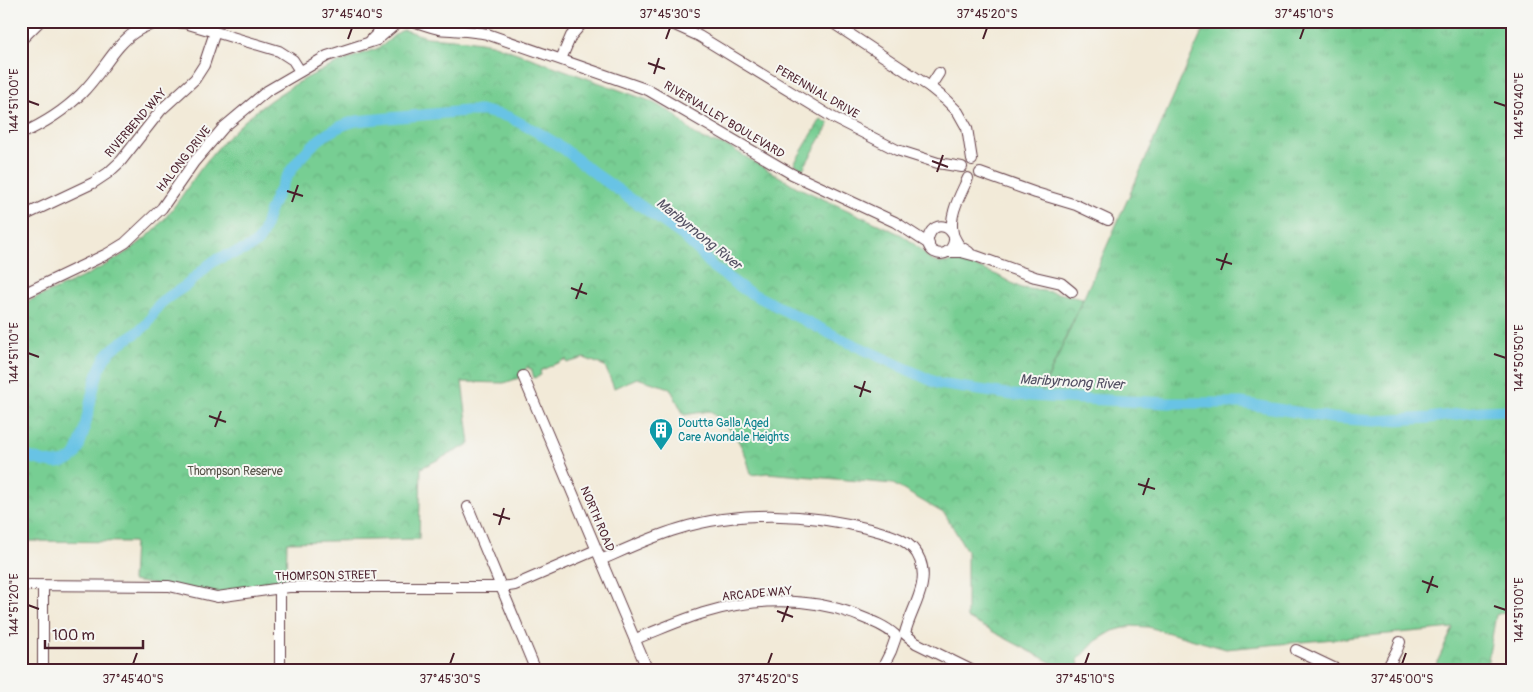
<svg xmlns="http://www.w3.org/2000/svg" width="1533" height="692" font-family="Pangolin,sans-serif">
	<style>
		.grass { fill: url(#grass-tufts); stroke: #60765f }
		.park { fill: url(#park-crowns); stroke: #60765f }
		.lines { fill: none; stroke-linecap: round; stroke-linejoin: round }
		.river { stroke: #67c3e5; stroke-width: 11 }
		.minor-casing { stroke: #633d45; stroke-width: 12 }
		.minor { stroke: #fff; stroke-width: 10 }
		.ticks { fill: none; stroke: #4a1f2b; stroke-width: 2 }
		.labels { text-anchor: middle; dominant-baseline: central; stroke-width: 4; stroke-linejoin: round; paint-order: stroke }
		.street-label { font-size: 12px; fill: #4a1f2b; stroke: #f6f6f2 }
		.culture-label { font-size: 12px; fill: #0d838f; stroke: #f6f6f2; text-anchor: start }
		.park-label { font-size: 12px; fill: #58544a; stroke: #f6f6f2 }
		.water-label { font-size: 14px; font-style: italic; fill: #535063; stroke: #f6f6f2 }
		.neatline { fill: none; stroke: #4a1f2b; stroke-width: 2 }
		.ticks-label { font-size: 12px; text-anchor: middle; fill: #4a1f2b }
	</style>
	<defs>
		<pattern id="grass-tufts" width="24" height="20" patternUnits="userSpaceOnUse" patternTransform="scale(1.25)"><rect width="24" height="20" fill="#77ce93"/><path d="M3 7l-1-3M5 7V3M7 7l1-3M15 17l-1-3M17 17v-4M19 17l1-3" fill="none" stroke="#68b07f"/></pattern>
		<pattern id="park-crowns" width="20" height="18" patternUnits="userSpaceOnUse" patternTransform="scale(1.25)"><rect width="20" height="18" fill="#77ce93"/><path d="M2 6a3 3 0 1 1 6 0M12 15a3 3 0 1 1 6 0" fill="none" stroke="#68b07f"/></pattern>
	</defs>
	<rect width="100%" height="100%" fill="#f6f6f2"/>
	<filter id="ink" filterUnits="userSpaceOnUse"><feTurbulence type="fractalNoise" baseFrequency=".02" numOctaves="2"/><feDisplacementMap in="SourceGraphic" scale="10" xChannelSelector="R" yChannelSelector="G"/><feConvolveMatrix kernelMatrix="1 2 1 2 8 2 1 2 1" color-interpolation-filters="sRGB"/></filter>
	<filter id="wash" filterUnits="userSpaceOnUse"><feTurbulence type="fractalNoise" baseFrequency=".0096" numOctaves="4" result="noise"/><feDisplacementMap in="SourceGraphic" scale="20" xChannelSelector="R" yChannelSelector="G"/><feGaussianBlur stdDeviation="1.12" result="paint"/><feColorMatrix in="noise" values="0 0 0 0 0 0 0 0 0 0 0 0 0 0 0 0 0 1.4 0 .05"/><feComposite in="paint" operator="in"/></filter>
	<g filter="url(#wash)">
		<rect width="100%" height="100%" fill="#f2ead8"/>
		<polygon class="grass" points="1207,21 1512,21 1512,410 1481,411 1429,418 1375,421 1332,418 1241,403 1169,403 1040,396"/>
		<g class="park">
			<path d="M404,30L427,37L467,40L492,44L650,101L674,114L692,132L702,139L729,147L797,187L902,235L913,243L932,261L941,263L961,261L997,275L1021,288L1051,292L1083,298L1040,396L1169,403H1241L1332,418L1375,421L1429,418L1481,411L1512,410V609L1496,615L1486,671H1433L1453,628L1226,649L1148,627L1131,626L1113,631L1096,641L1078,660L1080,671H1067L967,618V551L945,514L893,484L767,473L751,475C745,446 732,427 709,411L684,415L670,388L637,378L614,388L605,366L584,358L567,363L566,359L540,371L541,375L534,378L531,368L529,369L528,366L519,378L504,383L462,382L470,444L421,468L419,539L287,542L286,581L220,594L132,581L134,542L21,541V304C63,287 117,264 150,234C173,213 187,186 206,162C253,103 305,73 376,49C387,45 393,33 404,30Z"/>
			<polygon points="821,119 829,124 803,169 794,164"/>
		</g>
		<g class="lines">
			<path class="river" d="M21,454C36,459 63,471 75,455C79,449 81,441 83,434C90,411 93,374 107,355C116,342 135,337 146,325C151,320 153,312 158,306C166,297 179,291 188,284C197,276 204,268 214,261C227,253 247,253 258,241C265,233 265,223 269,213C284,173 313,132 356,121L466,111H484L509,117L539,133L564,149L597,175L682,235L699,251L713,267L745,290L837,337L939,384L1013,395L1084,399L1169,403H1241L1332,418L1375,421L1429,418L1481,411L1512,410"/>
		</g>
	</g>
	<g filter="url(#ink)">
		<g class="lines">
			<g class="minor-casing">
				<g id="minor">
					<path d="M408,21C419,22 429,27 439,29C455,31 471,30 487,34L648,90L792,174L895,222L929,244"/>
					<polyline points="666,21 699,36 832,117 897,150 938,163 962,167"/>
					<polyline points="830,21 930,87 946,100 958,112 967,128 972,160"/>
					<polyline points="21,40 40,21"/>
					<polyline points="371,40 378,33 380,21"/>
					<polyline points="561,59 571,36 584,21"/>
					<polyline points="930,87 939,73"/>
					<path d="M21,134C43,124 64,111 81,94C116,59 123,15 185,23L279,51L293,60L300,71"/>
					<polyline points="980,173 1036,193 1076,205 1108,220"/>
					<polyline points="21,217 93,183 108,173 121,161 161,110 195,79 204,65 215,32"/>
					<path d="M953,233C948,215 961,194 968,178"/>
					<path d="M954,237C955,247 946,258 934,252C921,244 931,222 945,227C953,230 953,236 957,242C959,247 965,249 969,252"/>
					<polyline points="947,252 961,252 976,256 1035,277 1061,283 1072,292"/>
					<polyline points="21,295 107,254 125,243 162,208 194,162 224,127 267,91 327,56 377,40 397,23"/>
					<polyline points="523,376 648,671"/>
					<polyline points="468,507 536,671"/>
					<path d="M601,560C626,549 651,537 678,529C740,510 809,513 870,529C889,534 913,540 920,560C930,585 911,609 905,633"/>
					<polyline points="21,585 169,586 217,597 289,587 502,587 515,585 596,550"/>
					<polyline points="905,634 916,643 973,671"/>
					<path d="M635,639C659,630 682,619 707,612C754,598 809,597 854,614C869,620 884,625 895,635"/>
					<polyline points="1296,650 1340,671"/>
					<polyline points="43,671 43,586"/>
					<polyline points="280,671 280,588"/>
					<polyline points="881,671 891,651 896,637"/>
					<polyline points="1142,671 1154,671"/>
					<polyline points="1386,671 1397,650 1400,642"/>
				</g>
			</g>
			<use href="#minor" class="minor"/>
		</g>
	</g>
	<path class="ticks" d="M348,39L352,28M666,39L670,28M983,39L987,28M1300,39L1304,28M648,63L665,69M654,74L659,58M28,101L39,105M1494,102L1506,106M932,161L948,167M937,172L943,155M287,191L303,196M292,202L298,185M1216,259L1232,264M1221,270L1227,253M571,288L587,294M576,299L582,283M28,353L39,357M1494,354L1506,358M854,386L871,392M860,397L865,381M209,416L226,422M215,427L221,411M1138,484L1155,489M1143,495L1149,478M493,514L510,519M499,525L504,508M1422,581L1438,587M1427,593L1433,576M28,605L39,609M1494,606L1506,610M777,611L793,617M782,622L788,606M133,664L137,653M450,664L454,653M768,664L772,653M1085,664L1089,653M1402,664L1406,653"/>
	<defs>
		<g id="building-pin" transform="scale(1.25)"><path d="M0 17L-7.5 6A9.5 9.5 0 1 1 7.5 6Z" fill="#0f9aa8" stroke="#f6f6f2"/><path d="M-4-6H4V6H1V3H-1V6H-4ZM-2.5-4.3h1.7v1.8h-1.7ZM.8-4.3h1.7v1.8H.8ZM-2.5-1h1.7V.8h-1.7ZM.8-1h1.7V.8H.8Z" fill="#fff"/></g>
	</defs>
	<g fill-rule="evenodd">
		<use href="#building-pin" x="661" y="430"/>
	</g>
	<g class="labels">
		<g class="street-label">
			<text transform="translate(817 92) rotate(30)">PERENNIAL DRIVE</text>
			<text transform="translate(724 120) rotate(31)">RIVERVALLEY BOULEVARD</text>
			<text transform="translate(136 123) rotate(-49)">RIVERBEND WAY</text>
			<text transform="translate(184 159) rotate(-52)">HALONG DRIVE</text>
			<text transform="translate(597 519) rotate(67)">NORTH ROAD</text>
			<text transform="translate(326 576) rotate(-1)">THOMPSON STREET</text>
			<text transform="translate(757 594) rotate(-5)">ARCADE WAY</text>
		</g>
		<g class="culture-label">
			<text x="678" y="423">Doutta Galla Aged<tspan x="678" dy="14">Care Avondale Heights</tspan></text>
		</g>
		<g class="park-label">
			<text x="235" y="471">Thompson Reserve</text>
		</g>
		<g class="water-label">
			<text transform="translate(699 234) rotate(39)">Maribyrnong River</text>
			<text transform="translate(1072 382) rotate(3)">Maribyrnong River</text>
		</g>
	</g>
	<rect width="1533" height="692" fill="none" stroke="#f6f6f2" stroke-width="55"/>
	<path d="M45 640v8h98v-8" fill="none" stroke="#4a1f2b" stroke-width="2.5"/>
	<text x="52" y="640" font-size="15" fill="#4a1f2b" stroke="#f6f6f2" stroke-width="4" paint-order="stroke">100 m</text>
	<rect x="28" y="28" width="1478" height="636" class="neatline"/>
	<g class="ticks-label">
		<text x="352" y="18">37°45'40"S</text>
		<text x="670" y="18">37°45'30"S</text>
		<text x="987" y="18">37°45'20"S</text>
		<text x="1304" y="18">37°45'10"S</text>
		<text transform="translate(14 101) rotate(-90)" y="4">144°51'00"E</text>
		<text transform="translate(1519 106) rotate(-90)" y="4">144°50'40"E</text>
		<text transform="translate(14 353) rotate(-90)" y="4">144°51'10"E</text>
		<text transform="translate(1519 358) rotate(-90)" y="4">144°50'50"E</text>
		<text transform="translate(14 605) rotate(-90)" y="4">144°51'20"E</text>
		<text transform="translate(1519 610) rotate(-90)" y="4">144°51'00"E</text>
		<text x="133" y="683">37°45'40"S</text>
		<text x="450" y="683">37°45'30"S</text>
		<text x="768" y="683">37°45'20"S</text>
		<text x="1085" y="683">37°45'10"S</text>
		<text x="1402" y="683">37°45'00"S</text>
	</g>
</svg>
